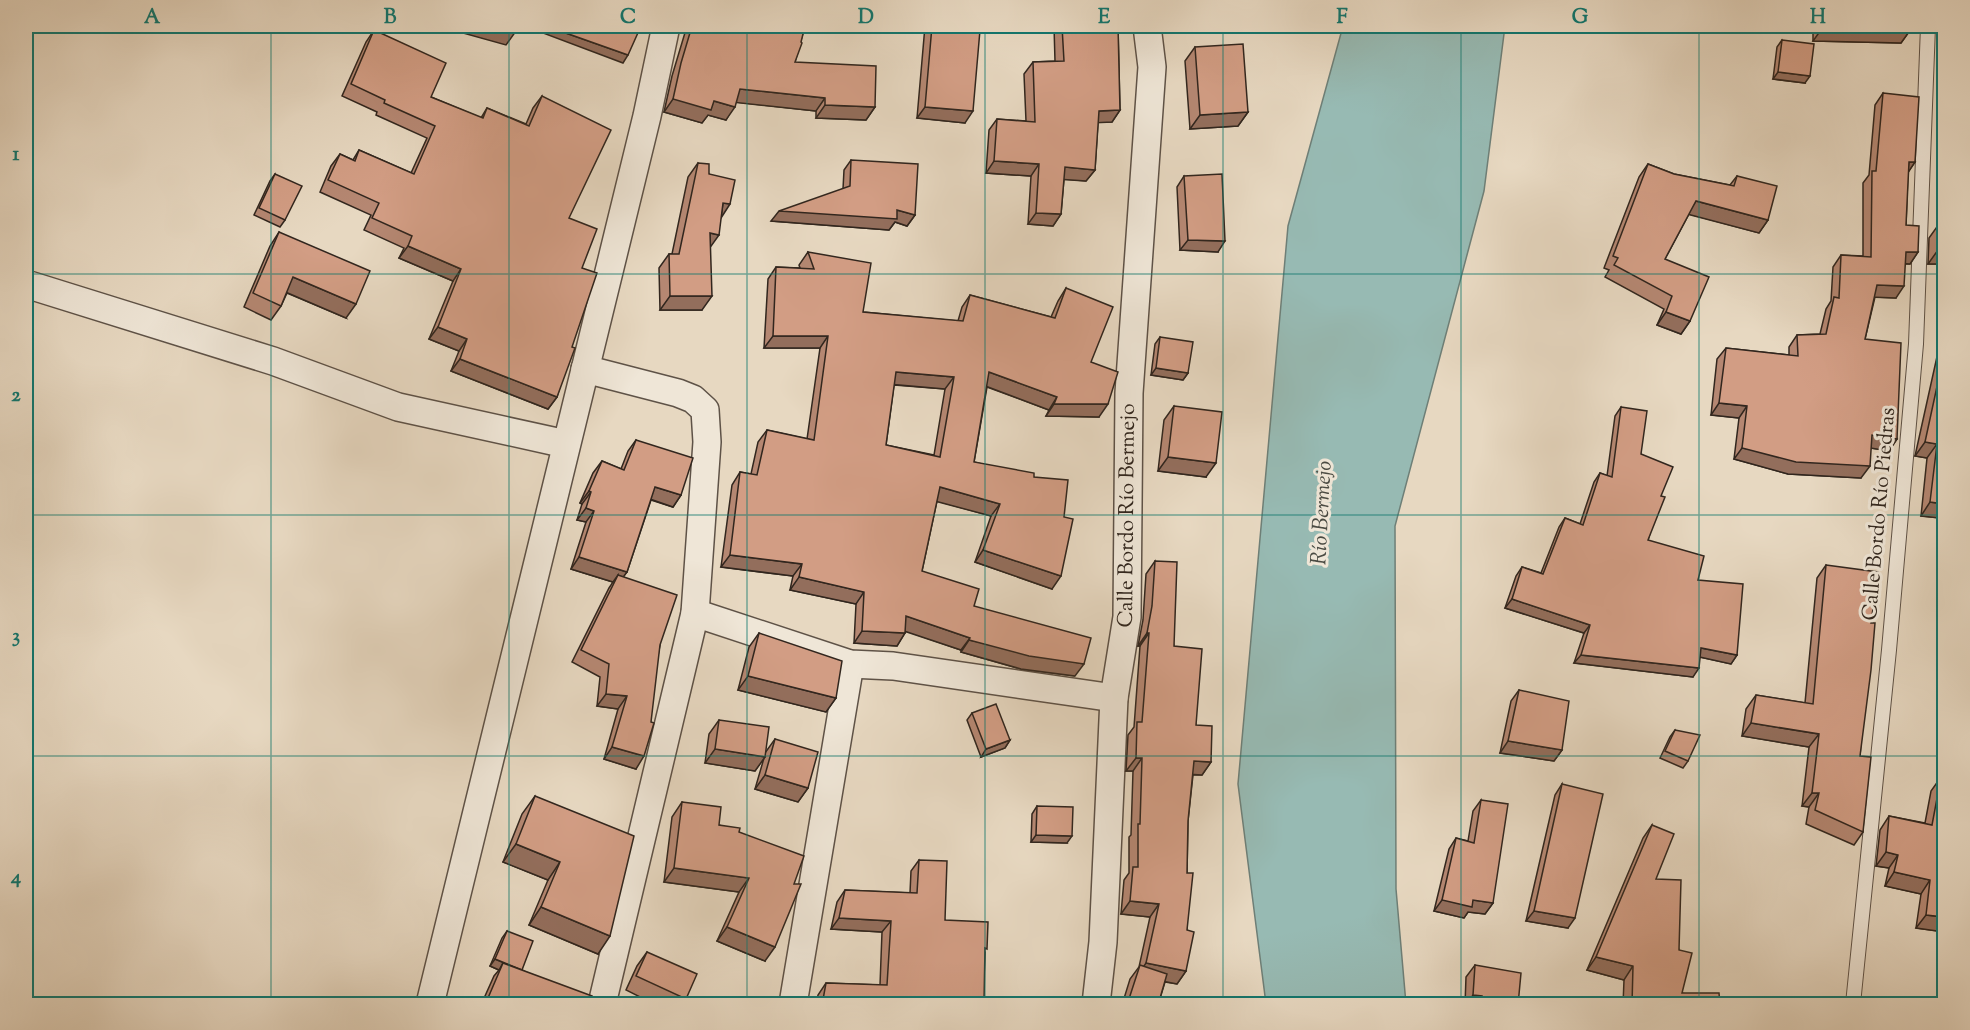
<svg xmlns="http://www.w3.org/2000/svg" width="1970" height="1030" font-family="'Sorts Mill Goudy',serif">
	<style>
		.water { fill: #97bab3; stroke: #6e7f77; stroke-width: 1.5 }
		.lines { fill: none; stroke-linecap: round; stroke-linejoin: round }
		.service-casing { stroke: #5e5247; stroke-width: 16 }
		.minor-casing { stroke: #5e5247; stroke-width: 30 }
		.service { stroke: #efe6d7; stroke-width: 14 }
		.minor { stroke: #efe6d7; stroke-width: 27 }
		.wall { fill: #b58772; stroke: #31261e; stroke-width: 1.5; fill-rule: evenodd }
		.shaded-wall { fill: #936e5c; stroke: #31261e; stroke-width: 1.5 }
		.building { fill: #d29d84; stroke: #31261e; stroke-width: 1.5; fill-rule: evenodd }
		.grid { fill: none; stroke: #0f766e; stroke-width: 1.5; stroke-opacity: 0.55 }
		.labels { text-anchor: middle; dominant-baseline: central; stroke-width: 6; stroke-linejoin: round; paint-order: stroke }
		.street-label { font-size: 21px; fill: #31261e; stroke: #efe6d7 }
		.water-label { font-size: 22px; font-style: italic; fill: #4a4b43; stroke: #efe6d7 }
		.neatline { fill: none; stroke: #0f766e; stroke-width: 2 }
		.grid-label { font-size: 20px; text-anchor: middle; font-weight: bold; fill: #0f766e }
	</style>
	<rect width="100%" height="100%" fill="#e7d8c1"/>
	<filter id="stains"><feTurbulence type="fractalNoise" baseFrequency=".00333" numOctaves="4"/><feColorMatrix values="0 0 0 0 .2 0 0 0 0 .09 0 0 0 0 .02 0 0 0 .5 -.17"/></filter>
	<radialGradient id="worn" r=".72"><stop offset=".6" stop-color="#630" stop-opacity="0"/><stop offset="1" stop-color="#630" stop-opacity=".3"/></radialGradient>
	<polygon class="water" points="1343,26 1505,26 1484,191 1395,526 1396,889 1406,1004 1266,1004 1238,784 1288,226"/>
	<g class="lines">
		<g class="service-casing">
			<polyline id="service" points="1853,1004 1889,650 1916,344 1928,26"/>
		</g>
		<g class="minor-casing">
			<g id="minor">
				<polyline points="26,284 273,361 398,407 566,444"/>
				<polyline points="585,369 678,393 693,399 705,410 707,442 695,613 602,1004"/>
				<polyline points="695,613 850,664 893,666 1114,698"/>
				<polyline points="430,1004 647,116 666,26"/>
				<polyline points="793,1004 850,664"/>
				<path id="s1" d="M1096,1004L1103,942L1114,698L1127,617L1129,393L1152,67L1147,26"/>
			</g>
		</g>
		<use href="#service" class="service"/>
		<use href="#minor" class="minor"/>
	</g>
	<g class="wall">
		<polygon points="687,26 805,26 795,62 875,107 866,120 816,118 816,111 736,102 726,120 708,115 702,123 664,112 672,76"/>
		<polygon points="925,26 967,26 965,123 917,118"/>
		<polygon points="1054,26 1118,26 1120,110 1112,122 1098,122 1095,170 1086,181 1064,179 1061,214 1053,226 1028,224 1031,176 986,173 989,130 997,119 1026,121 1024,74 1033,62 1055,61"/>
		<polygon points="1813,26 1911,26 1911,29 1901,43 1813,41"/>
		<polygon points="374,30 431,97 481,118 487,108 526,124 533,108 542,96 569,218 582,268 572,347 557,397 548,409 451,371 459,351 429,339 453,281 399,258 404,248 364,230 371,215 320,192 331,166 340,154 353,160 359,150 411,173 427,138 376,115 377,112 342,96 366,42"/>
		<polygon points="1782,40 1805,83 1773,79 1777,47"/>
		<polygon points="1195,47 1248,112 1238,126 1190,129 1185,61"/>
		<polygon points="1883,93 1915,162 1908,172 1906,225 1918,252 1910,264 1905,264 1896,298 1875,297 1865,339 1897,439 1889,451 1871,448 1861,478 1788,474 1734,459 1739,418 1711,415 1717,359 1726,348 1789,355 1789,347 1797,335 1820,334 1826,309 1831,301 1833,267 1841,255 1863,256 1863,183 1869,175 1875,105"/>
		<polygon points="851,160 915,215 907,226 895,222 889,230 771,221 843,189 844,170"/>
		<polygon points="698,163 709,174 721,217 710,247 702,310 660,310 659,268 669,254 672,254 688,177"/>
		<polygon points="1648,164 1674,174 1730,185 1737,176 1768,220 1759,233 1689,214 1665,259 1690,321 1681,334 1657,325 1664,309 1605,277 1609,270 1604,268 1639,177"/>
		<polygon points="275,174 285,220 280,227 254,215 270,181"/>
		<polygon points="1184,176 1218,252 1180,250 1177,187"/>
		<polygon points="1939,224 1944,224 1944,264 1928,264 1929,238"/>
		<polygon points="279,232 346,318 287,293 281,306 271,320 244,307 270,246"/>
		<path d="M808,252L863,312L958,321L962,307L970,295L1051,317L1058,301L1066,288L1091,362L1099,417L1046,416L1049,410L987,387L974,462L1034,477L1052,589L975,562L991,516L937,501L922,571L1075,676L1021,669L961,652V650L906,631L897,646L854,643L856,604L790,590L793,576L721,567L732,485L740,472L751,474L758,442L767,430L807,439L820,348H764L768,279L776,267L800,268L799,265ZM894,385L945,389L934,455L886,445Z"/>
		<polygon points="1944,325 1944,568 1938,567 1940,518 1921,516 1927,458 1915,456"/>
		<polygon points="1160,337 1188,373 1183,380 1151,375 1155,344"/>
		<polygon points="1174,406 1206,477 1158,471 1164,420"/>
		<polygon points="1621,407 1641,454 1661,496 1648,540 1698,580 1737,655 1731,664 1700,657 1693,677 1574,663 1584,633 1505,608 1516,576 1522,567 1541,573 1559,527 1565,518 1580,524 1594,482 1600,473 1607,476 1615,416"/>
		<polygon points="636,440 681,495 673,507 651,500 627,572 623,577 660,645 636,769 604,759 618,709 597,706 600,677 572,662 609,588 613,582 571,569 586,522 577,520 582,504 580,503 593,473 602,461 621,469 628,451"/>
		<polygon points="1155,561 1174,646 1196,725 1211,762 1202,775 1193,775 1188,821 1187,873 1187,930 1186,971 1177,984 1165,982 1158,1005 1122,1005 1130,979 1139,967 1150,917 1121,914 1124,880 1129,873 1129,837 1131,835 1133,771 1126,771 1128,735 1134,727 1140,646 1138,646 1143,620 1146,574"/>
		<polygon points="1826,565 1871,623 1860,756 1863,832 1854,845 1806,824 1809,807 1802,806 1809,747 1742,736 1746,709 1756,695 1805,703 1817,578"/>
		<polygon points="759,633 836,698 826,712 738,690 749,647"/>
		<polygon points="1519,690 1562,750 1554,761 1500,753 1511,701"/>
		<polygon points="972,713 1010,740 1005,748 981,757 967,720"/>
		<polygon points="719,720 765,753 775,739 808,788 798,802 755,789 764,758 755,771 705,763 709,734"/>
		<polygon points="1675,730 1688,761 1683,768 1660,758 1670,737"/>
		<polygon points="1941,777 1944,778 1944,932 1916,928 1921,894 1885,886 1889,868 1876,866 1880,830 1889,816 1925,823 1931,791"/>
		<polygon points="1562,784 1568,928 1526,921 1555,795"/>
		<polygon points="535,796 598,954 529,925 548,880 503,862 522,814"/>
		<polygon points="1481,800 1493,903 1485,914 1468,912 1464,918 1434,911 1449,849 1456,838 1468,841 1473,811"/>
		<polygon points="682,802 719,825 739,832 765,961 717,941 739,892 664,882 672,817"/>
		<polygon points="1037,806 1067,843 1031,842 1032,814"/>
		<polygon points="1652,825 1656,879 1679,950 1682,993 1720,1005 1623,1005 1624,980 1587,970 1643,838"/>
		<polygon points="919,860 945,920 985,952 983,1005 816,1005 818,995 826,983 880,985 882,932 831,929 837,902 845,890 910,893 911,871"/>
		<polygon points="507,931 522,970 588,1005 481,1005 494,976 499,970 490,966 502,938"/>
		<polygon points="647,952 686,999 682,1005 656,1005 626,990 637,966"/>
		<polygon points="1475,965 1518,1005 1465,1005 1466,977"/>
	</g>
	<g class="shaded-wall">
		<polygon points="438,26 496,26 516,31 506,45"/>
		<polygon points="538,26 546,26 628,55 623,63 535,30"/>
		<polygon points="1823,27 1911,29 1901,43 1813,41"/>
		<polygon points="1778,72 1810,76 1805,83 1773,79"/>
		<polygon points="740,89 825,98 816,111 731,102"/>
		<polygon points="673,99 714,101 735,107 726,120 708,115 702,123 664,112"/>
		<polygon points="825,105 875,107 866,120 816,118"/>
		<polygon points="925,107 973,111 965,123 917,118"/>
		<polygon points="1120,110 1112,122 1091,123 1099,111"/>
		<polygon points="1248,112 1238,126 1190,129 1200,115"/>
		<polygon points="994,161 1039,164 1031,176 986,173"/>
		<polygon points="1909,162 1915,162 1907,174"/>
		<polygon points="1065,167 1095,170 1086,181 1056,179"/>
		<polygon points="1696,201 1768,220 1759,233 1687,214"/>
		<polygon points="723,203 730,204 721,218"/>
		<polygon points="897,210 915,215 907,226 895,222 889,230 771,221 779,211"/>
		<polygon points="1036,213 1061,214 1053,226 1028,224"/>
		<polygon points="710,233 719,235 709,249"/>
		<polygon points="1188,240 1225,241 1218,252 1180,250"/>
		<polygon points="408,246 461,269 453,281 399,258"/>
		<polygon points="1938,250 1944,250 1944,264 1928,264"/>
		<polygon points="1906,252 1918,252 1910,264 1897,263"/>
		<polygon points="293,277 356,304 346,318 283,291"/>
		<polygon points="1877,285 1904,286 1896,298 1869,297"/>
		<polygon points="670,296 712,296 702,310 660,310"/>
		<polygon points="1666,312 1690,321 1681,334 1657,325"/>
		<polygon points="438,327 467,339 459,351 429,339"/>
		<polygon points="773,336 828,336 820,348 764,348"/>
		<polygon points="460,359 557,397 548,409 451,371"/>
		<polygon points="1156,368 1188,373 1183,380 1151,375"/>
		<polygon points="896,372 954,377 945,389 888,384"/>
		<polygon points="989,372 1057,397 1049,410 980,384"/>
		<polygon points="1719,403 1747,406 1739,418 1711,415"/>
		<polygon points="1054,404 1108,404 1099,417 1046,416"/>
		<polygon points="1872,435 1897,439 1889,451 1864,447"/>
		<polygon points="1925,442 1937,444 1927,458 1915,456"/>
		<polygon points="1742,448 1870,466 1861,478 1788,474 1734,459"/>
		<polygon points="1168,457 1216,463 1206,477 1158,471"/>
		<polygon points="655,487 681,495 673,507 647,498"/>
		<polygon points="940,487 1000,504 991,516 931,500"/>
		<polygon points="589,491 591,492 582,504 580,503"/>
		<polygon points="1930,502 1944,504 1944,512 1940,518 1921,516"/>
		<polygon points="586,508 594,511 586,522 577,520"/>
		<polygon points="983,550 1061,576 1052,589 975,562"/>
		<polygon points="730,555 802,564 793,576 721,567"/>
		<polygon points="579,557 627,572 618,584 618,575 613,582 571,569"/>
		<polygon points="1944,558 1944,568 1938,567"/>
		<polygon points="799,577 864,592 856,604 790,590"/>
		<polygon points="1512,599 1590,625 1584,633 1505,608"/>
		<polygon points="906,616 970,638 961,650 898,629"/>
		<polygon points="862,631 905,633 897,646 854,643"/>
		<polygon points="1147,633 1149,633 1140,646 1138,646"/>
		<polygon points="969,640 1084,664 1075,676 1021,669 961,652"/>
		<polygon points="1701,648 1737,655 1731,664 1695,656"/>
		<polygon points="1581,655 1699,668 1693,677 1574,663"/>
		<polygon points="748,676 836,698 826,712 738,690"/>
		<polygon points="606,694 627,696 618,709 597,706"/>
		<polygon points="1751,723 1819,734 1809,747 1742,736"/>
		<polygon points="1010,740 1005,748 981,757 986,749"/>
		<polygon points="1508,741 1562,750 1554,761 1500,753"/>
		<polygon points="612,747 644,756 636,769 604,759"/>
		<polygon points="715,749 765,757 755,771 705,763"/>
		<polygon points="1136,758 1142,758 1133,771 1126,771"/>
		<polygon points="1194,761 1211,762 1202,775 1185,774"/>
		<polygon points="765,775 808,788 798,802 755,789"/>
		<polygon points="1812,793 1819,793 1809,807 1802,806"/>
		<polygon points="1036,835 1072,836 1067,843 1031,842"/>
		<polygon points="516,844 560,862 548,880 503,862"/>
		<polygon points="1886,852 1898,855 1889,868 1876,866"/>
		<polygon points="674,868 749,878 739,892 664,882"/>
		<polygon points="1894,872 1930,880 1921,894 1885,886"/>
		<polygon points="1442,900 1473,900 1493,903 1485,914 1468,912 1464,918 1434,911"/>
		<polygon points="1130,901 1159,904 1150,917 1121,914"/>
		<polygon points="541,907 610,936 598,954 529,925"/>
		<polygon points="1534,911 1575,918 1568,928 1526,921"/>
		<polygon points="1926,915 1944,917 1944,932 1916,928"/>
		<polygon points="839,918 891,921 882,932 831,929"/>
		<polygon points="727,927 775,947 765,961 717,941"/>
		<polygon points="1596,957 1633,966 1624,980 1587,970"/>
		<polygon points="495,959 522,970 503,963 499,970 490,966"/>
		<polygon points="1146,963 1186,971 1177,984 1137,976"/>
		<polygon points="1473,995 1482,996 1476,1005 1466,1005"/>
		<polygon points="919,1000 984,1003 983,1005 916,1005"/>
	</g>
	<g class="building">
		<polygon points="496,26 518,26 516,31"/>
		<polygon points="546,26 641,26 628,55"/>
		<polygon points="692,26 805,26 801,42 802,43 795,62 876,66 875,107 825,105 825,98 740,89 735,107 714,101 711,110 673,99 681,63"/>
		<polygon points="932,26 967,26 967,29 980,30 973,111 925,107"/>
		<polygon points="1062,26 1118,26 1120,110 1099,111 1095,170 1065,167 1061,214 1036,213 1039,164 994,161 997,119 1035,122 1033,62 1064,61"/>
		<polygon points="1823,26 1911,26 1911,29 1823,27"/>
		<polygon points="374,30 446,63 431,97 483,118 487,108 529,126 542,96 611,130 569,218 597,229 582,268 597,273 572,347 575,348 557,397 460,359 467,339 438,327 461,269 408,246 412,236 372,218 379,203 328,180 340,154 355,161 359,150 414,174 435,126 384,103 385,100 351,84"/>
		<polygon points="1782,40 1814,44 1810,76 1778,72"/>
		<polygon points="1243,44 1248,112 1200,115 1195,47"/>
		<polygon points="1883,93 1919,97 1915,162 1909,162 1906,225 1919,226 1918,252 1906,252 1904,286 1877,285 1865,339 1901,343 1897,439 1872,435 1870,466 1796,462 1742,448 1747,406 1719,403 1726,348 1798,356 1797,335 1826,334 1834,297 1839,298 1841,255 1871,257 1872,171 1876,171"/>
		<polygon points="851,160 918,164 915,215 897,210 897,219 779,211 850,186"/>
		<polygon points="698,163 709,164 709,174 735,180 730,204 723,203 719,235 710,233 712,296 670,296 669,254 679,254"/>
		<polygon points="1648,164 1674,174 1734,186 1737,176 1777,186 1768,220 1696,201 1665,259 1709,277 1690,321 1666,312 1672,296 1614,265 1618,258 1613,256"/>
		<polygon points="275,174 302,186 285,220 259,208"/>
		<polygon points="1222,174 1225,241 1188,240 1184,176"/>
		<polygon points="1939,224 1944,224 1944,250 1938,250"/>
		<polygon points="279,232 370,271 356,304 293,277 281,306 253,293"/>
		<path d="M808,252L871,263L863,312L963,321L970,295L1055,318L1066,288L1113,307L1091,362L1118,372L1108,404H1054L1057,397L989,372L974,462L1034,473V477L1068,480L1064,517L1073,519L1061,576L983,550L1000,504L940,487L922,571L979,589L974,606L1091,638L1084,664L1029,656L969,640L970,638L906,616L905,633L862,631L864,592L799,577L802,564L730,555L740,472L757,475L767,430L814,440L828,336H773L776,267L814,269ZM896,372L954,377L940,457L886,445Z"/>
		<polygon points="1160,337 1193,342 1188,373 1156,368"/>
		<polygon points="1944,354 1944,504 1930,502 1937,444 1925,442"/>
		<polygon points="1174,406 1222,412 1216,463 1168,457"/>
		<polygon points="1621,407 1647,411 1641,454 1673,467 1661,496 1665,497 1648,540 1704,556 1698,580 1743,584 1737,655 1701,648 1699,668 1581,655 1590,625 1512,599 1522,567 1543,574 1565,518 1583,525 1600,473 1612,477"/>
		<polygon points="636,440 693,458 681,495 655,487 627,572 579,557 594,511 586,508 591,492 589,491 602,461 624,470"/>
		<polygon points="1155,561 1177,562 1174,646 1202,649 1196,725 1212,726 1211,762 1194,761 1188,821 1187,873 1193,873 1187,930 1194,932 1186,971 1146,963 1159,904 1130,901 1133,867 1138,867 1138,824 1140,824 1142,758 1136,758 1137,722 1142,722 1149,633 1147,633 1152,606"/>
		<polygon points="1826,565 1878,572 1871,623 1875,623 1871,670 1860,756 1871,757 1863,832 1815,810 1819,793 1812,793 1819,734 1751,723 1756,695 1813,704"/>
		<polygon points="618,575 677,595 660,645 651,722 654,723 644,756 612,747 627,696 606,694 609,664 581,650"/>
		<polygon points="759,633 842,661 836,698 748,676"/>
		<polygon points="1519,690 1569,701 1562,750 1508,741"/>
		<polygon points="996,704 1010,740 986,749 972,713"/>
		<polygon points="719,720 769,727 765,757 715,749"/>
		<polygon points="1675,730 1700,735 1688,761 1665,751"/>
		<polygon points="775,739 818,752 808,788 765,775"/>
		<polygon points="1941,777 1944,778 1944,917 1926,915 1930,880 1894,872 1898,855 1886,852 1889,816 1932,825"/>
		<polygon points="1562,784 1603,794 1575,918 1534,911"/>
		<polygon points="535,796 634,836 610,936 541,907 560,862 516,844"/>
		<polygon points="1481,800 1508,804 1493,903 1473,900 1472,907 1442,900 1456,838 1474,843"/>
		<polygon points="682,802 721,807 719,825 740,828 739,832 804,856 794,884 801,884 775,947 727,927 749,878 674,868"/>
		<polygon points="1037,806 1073,807 1072,836 1036,835"/>
		<polygon points="1652,825 1674,834 1656,879 1681,880 1679,950 1692,953 1682,993 1719,993 1720,1005 1632,1005 1633,966 1596,957"/>
		<polygon points="919,860 947,861 945,920 988,922 987,949 985,948 984,1003 919,1000 919,1005 822,1005 826,983 887,985 891,921 839,918 845,890 917,893"/>
		<polygon points="507,931 533,941 522,970 495,959"/>
		<polygon points="647,952 697,974 686,999 636,976"/>
		<polygon points="503,963 592,996 588,1005 485,1005"/>
		<polygon points="1140,965 1167,974 1158,1005 1127,1005"/>
		<polygon points="1475,965 1521,973 1518,1005 1481,1005 1482,996 1473,995"/>
	</g>
	<path class="grid" d="M271,26V1004M509,26V1004M747,26V1004M985,26V1004M1223,26V1004M1461,26V1004M1699,26V1004M26,274H1944M26,515H1944M26,756H1944"/>
	<g class="labels">
		<g class="street-label">
			<text transform="translate(1880 514) rotate(-85)">Calle Bordo Río Piedras</text>
			<text stroke="none"><textPath href="#s1" startOffset="490">Calle Bordo Río Bermejo</textPath></text>
		</g>
		<g class="water-label">
			<text transform="translate(1323 513) rotate(-87)">Río Bermejo</text>
		</g>
	</g>
	<rect width="1970" height="1030" fill="none" stroke="#e7d8c1" stroke-width="66"/>
	<rect x="33" y="33" width="1904" height="964" class="neatline"/>
	<g class="grid-label">
		<text x="152" y="23">A</text>
		<text x="390" y="23">B</text>
		<text x="628" y="23">C</text>
		<text x="866" y="23">D</text>
		<text x="1104" y="23">E</text>
		<text x="1342" y="23">F</text>
		<text x="1580" y="23">G</text>
		<text x="1818" y="23">H</text>
		<text x="16" y="160">1</text>
		<text x="16" y="401">2</text>
		<text x="16" y="642">3</text>
		<text x="16" y="883">4</text>
	</g>
	<rect width="100%" height="100%" filter="url(#stains)"/>
	<rect width="100%" height="100%" fill="url(#worn)"/>
</svg>
